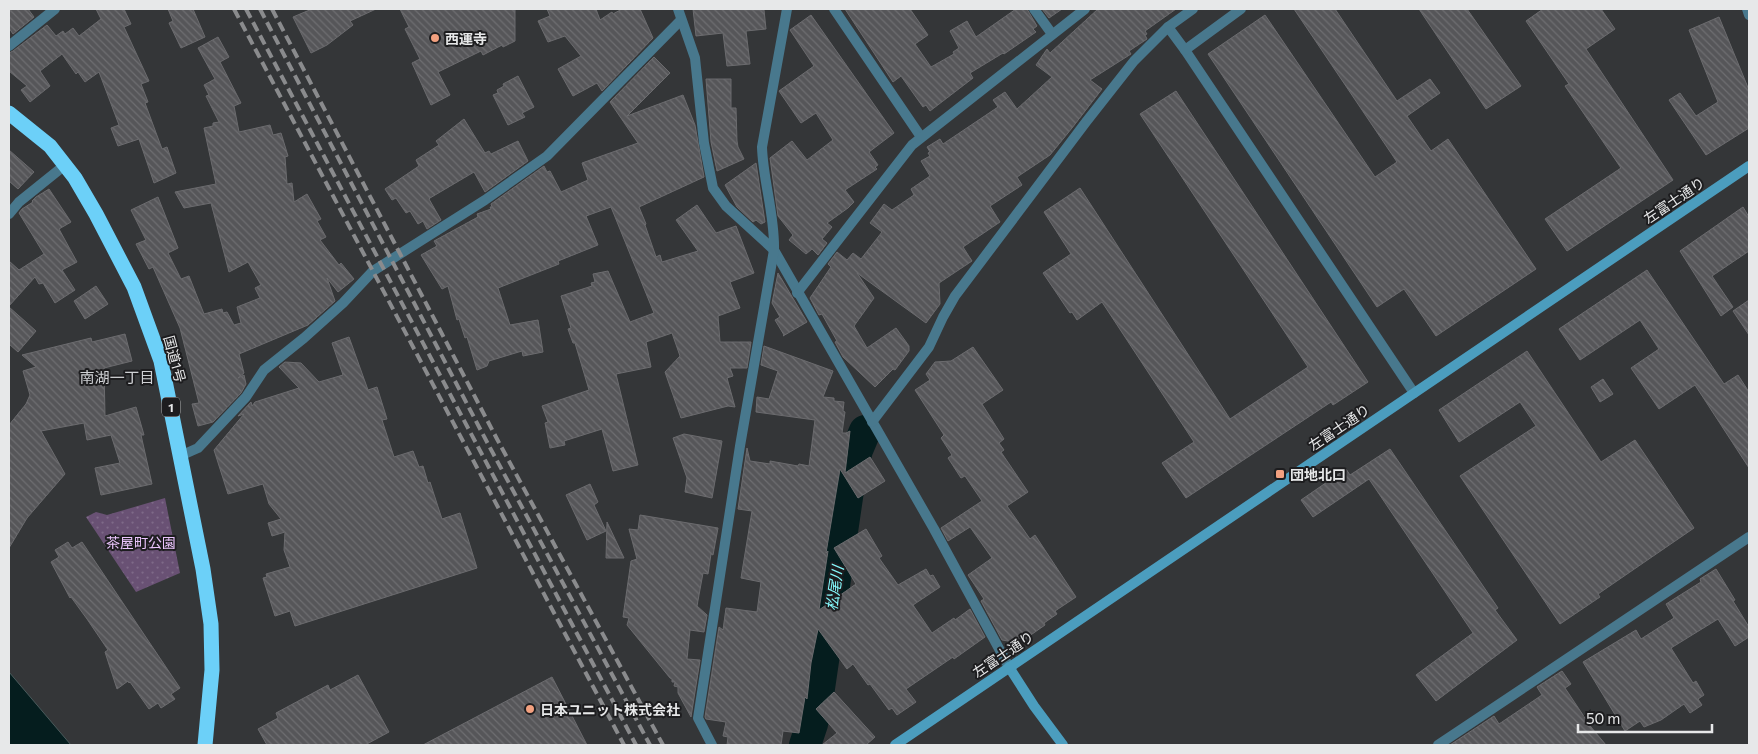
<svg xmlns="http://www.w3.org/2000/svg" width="1758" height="754" font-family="Commissioner,'Noto Sans JP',sans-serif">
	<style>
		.grass { fill: url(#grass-dots) }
		.water { fill: #051d1e; stroke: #495a5b }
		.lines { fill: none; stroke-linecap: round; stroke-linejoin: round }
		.river { stroke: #051d1e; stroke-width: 32 }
		.building { fill: url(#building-back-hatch); stroke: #6b6b6e }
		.street { stroke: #48788d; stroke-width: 10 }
		.secondary { stroke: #4b9dbe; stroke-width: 10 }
		.highway { stroke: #6cd0f8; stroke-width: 15 }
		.rail { stroke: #8a8b8d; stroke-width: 4; stroke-dasharray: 10 5; stroke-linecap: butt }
		.poi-dot { fill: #f2a07f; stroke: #1d1d1f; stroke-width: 2 }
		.labels { text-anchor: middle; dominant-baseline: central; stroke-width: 4; stroke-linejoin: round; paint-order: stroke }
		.shield { fill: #1d1d1f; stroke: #aaabac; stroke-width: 1 }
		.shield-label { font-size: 12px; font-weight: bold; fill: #e7e8e9 }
		.poi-label { font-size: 14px; font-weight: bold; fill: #e7e8e9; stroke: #1d1d1f; text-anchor: start }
		.street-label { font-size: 14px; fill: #e7e8e9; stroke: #1d1d1f }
		.park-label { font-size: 14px; fill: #ebc5fd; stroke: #1d1d1f }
		.neighbourhood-label { font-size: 15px; fill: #cfd1d4; stroke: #1d1d1f }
		.water-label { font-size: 15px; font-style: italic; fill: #85fafd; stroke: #1d1d1f }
	</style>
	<defs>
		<pattern id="grass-dots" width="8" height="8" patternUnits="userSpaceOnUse" patternTransform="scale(1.25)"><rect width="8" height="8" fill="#695174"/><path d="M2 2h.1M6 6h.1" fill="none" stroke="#7e6a88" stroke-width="1.8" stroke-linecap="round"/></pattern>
		<pattern id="building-back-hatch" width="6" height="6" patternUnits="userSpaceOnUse" patternTransform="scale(1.25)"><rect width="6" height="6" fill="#565659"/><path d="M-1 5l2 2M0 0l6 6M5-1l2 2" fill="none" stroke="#6e6e71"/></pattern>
	</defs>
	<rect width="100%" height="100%" fill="#343638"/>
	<polygon class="grass" points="165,498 180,573 136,592 86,517 96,512 107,515"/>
	<polygon class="water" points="9,672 71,745 9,745"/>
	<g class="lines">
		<polyline class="river" points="805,745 812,724 818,695 850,477 857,450 865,431"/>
	</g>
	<g class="building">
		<polygon points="9,9 28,9 34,17 13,34 9,28"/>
		<polygon points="96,9 124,9 131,24 124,27 149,81 141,84 148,102 145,103 162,149 167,147 176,173 154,183 139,139 118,146 111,128 119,125 99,72 85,82 78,72 76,74 62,54 40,71 50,86 30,102 21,90 27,86 9,71 9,53 13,51 47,25 56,36 63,31 65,34 73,28 79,36 101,19"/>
		<polygon points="168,9 193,9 205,37 181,48 169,23 173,21"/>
		<polygon points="312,9 376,9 350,21 353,25 327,45 311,53 293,17"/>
		<polygon points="400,9 515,9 515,41 503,47 502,45 483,55 481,51 438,72 450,95 431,105 412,63 420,59 405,29 409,27"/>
		<polygon points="547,9 596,9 600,20 612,12 613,14 622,9 640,9 653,38 602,91 597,83 573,96 558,69 581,56 565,36 548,42 538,21 550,16"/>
		<polygon points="693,9 764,10 766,29 746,31 750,64 727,66 723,33 696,36"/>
		<polygon points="845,9 910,9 928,35 915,44 931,67 954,54 953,52 959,48 950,31 967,21 976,37 1016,9 1027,9 1037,26 1033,29 1036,32 1004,54 1003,53 970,73 973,78 930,111 926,105 923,107 901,76 893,82"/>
		<polygon points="1042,9 1062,9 1049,18"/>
		<polygon points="1098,9 1176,9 1145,31 1147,34 1145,35 1147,39 1129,51 1131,54 1090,80 1102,89 1072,128 1050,155 1017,177 1022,185 990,206 1000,222 963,247 972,261 939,283 940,304 926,323 857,273 874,298 854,326 867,348 896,328 909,346 909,351 895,370 893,369 875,387 843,357 835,342 837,341 822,314 819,315 810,298 831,267 828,264 837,252 847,260 853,253 861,259 882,232 870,223 884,204 892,210 914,195 911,189 930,176 921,161 930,156 928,153 930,152 927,147 940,139 943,144 998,107 993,100 1005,92 1017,109 1052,77 1036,65 1047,49 1050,53"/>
		<polygon points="1294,9 1335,9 1397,101 1430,79 1440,93 1407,116 1431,151 1448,139 1536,269 1436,336 1404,289 1377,307 1208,54 1265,15 1375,177 1397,162"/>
		<polygon points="1419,9 1467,9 1521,86 1486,109"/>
		<polygon points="1543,9 1601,9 1615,29 1586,49 1673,180 1567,251 1545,219 1621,168 1565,86 1569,84 1526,21"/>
		<polygon points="811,15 894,133 869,152 878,165 875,167 877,169 845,190 854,202 848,208 827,223 832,227 822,239 827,243 818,255 812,249 806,254 789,240 793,235 778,216 770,158 792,141 807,160 833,140 816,113 801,123 779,91 814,66 790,30"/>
		<polygon points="1719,17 1749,90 1749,128 1706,155 1669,100 1680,93 1696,116 1718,102 1689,30"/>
		<polygon points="218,37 229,57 220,62 241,103 234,106 239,132 270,125 273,135 281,133 288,156 285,157 287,184 292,183 294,202 307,194 321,219 317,221 326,237 320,240 339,265 341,263 354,279 338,292 327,278 335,301 308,325 239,354 244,373 238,378 244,375 246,384 241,393 213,422 198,426 192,404 199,403 180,328 153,267 149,269 136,244 146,240 131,210 158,197 178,248 168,253 181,279 189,276 204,314 222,309 223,313 227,312 234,325 241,323 237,307 260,298 255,288 261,285 248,262 229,272 211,203 184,208 175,192 216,184 204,128 213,126 213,123 219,122 206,96 209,95 204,85 215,79 198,48"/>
		<polygon points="654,57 670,73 627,116 683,95 695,125 704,177 639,207 646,224 645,225 656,257 660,255 662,262 698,251 676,220 697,205 716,233 736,226 754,273 730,282 740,308 718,316 720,342 751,342 747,368 730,368 733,376 727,378 735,407 728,406 681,418 665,372 680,356 672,333 646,342 651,367 616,374 638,465 613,471 602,429 564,441 565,445 550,448 545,423 548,422 542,406 589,390 575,343 573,343 568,329 571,328 561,296 592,286 591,283 595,282 593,274 608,271 630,322 654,313 611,207 586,216 598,245 558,261 559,264 498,288 510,325 538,320 543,352 523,356 522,351 489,361 487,366 477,370 467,337 465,338 459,319 457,320 448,286 442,289 421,255 437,246 434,241 478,217 477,214 491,209 490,207 492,207 491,204 544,166 547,172 550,171 561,192 588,180 582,163 638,143 610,102"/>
		<polygon points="518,76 534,107 522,113 525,117 508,125 493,95 498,93 497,90 504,86 503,84"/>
		<polygon points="706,79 731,79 731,108 736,108 737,141 738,147 744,159 717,171 711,142"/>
		<polygon points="1176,91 1368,382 1333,405 1331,402 1186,498 1162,463 1194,442 1102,302 1077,320 1072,312 1070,313 1043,273 1071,254 1044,212 1080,188 1230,419 1308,367 1140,114"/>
		<polygon points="464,119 485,153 489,151 491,154 518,141 528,161 485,192 474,172 430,198 429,199 441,220 427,229 423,221 418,224 410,211 406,213 396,198 392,200 385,189 419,166 416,160 439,145 436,141"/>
		<polygon points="9,150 34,172 18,189 9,181"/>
		<polygon points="756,163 765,222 761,224 756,220 753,222 737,207 725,185"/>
		<polygon points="49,189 71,222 59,229 77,262 62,270 75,290 55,303 43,283 39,284 35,277 9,306 9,261 19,270 44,254 19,213 22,209 33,202 32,201 36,197"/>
		<polygon points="1743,207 1749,217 1749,251 1712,276 1733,307 1721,316 1680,251"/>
		<polygon points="1647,270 1724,384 1738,375 1749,392 1749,468 1695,385 1659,409 1631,368 1659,349 1640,320 1580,360 1559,329"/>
		<polygon points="778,273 807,322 783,336 784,335 775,320 780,317 772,303"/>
		<polygon points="96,286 108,304 85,319 74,301"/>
		<polygon points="1749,300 1749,335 1733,311"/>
		<polygon points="9,307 36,331 18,352 9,344"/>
		<polygon points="125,334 132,361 104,368 105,416 136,407 144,435 141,435 152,484 101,495 95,468 120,463 111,435 87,440 84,423 41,431 65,474 27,518 9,548 9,425 26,404 30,395 23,371 36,367 22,355 91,338 92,342"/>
		<polygon points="349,337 368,390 377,387 387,419 382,420 394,457 413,451 419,467 423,466 428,483 430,482 442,519 460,513 477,568 295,626 290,611 275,616 263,578 267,577 266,574 290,567 284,550 285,532 272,536 268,523 281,519 269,504 263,484 228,494 214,450 244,414 238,416 251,402 252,406 255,402 299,388 279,367 285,362 301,363 319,382 343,375 332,343"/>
		<polygon points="764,346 833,371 823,397 834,398 834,401 844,402 843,411 845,412 842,433 846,433 850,431 845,473 870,457 885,481 858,498 840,469 826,553 828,551 819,610 856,584 834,548 866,529 882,556 879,558 898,585 926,569 930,576 933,575 940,587 913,605 932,633 954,618 955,620 970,609 985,637 954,659 953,657 906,689 916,702 897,715 892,708 889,710 870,684 868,685 853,664 847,669 818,629 811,663 807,699 805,697 799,733 783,731 781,745 727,745 728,737 723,736 726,722 706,719 705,717 719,627 723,630 726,608 757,612 761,582 741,578 752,511 738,509 747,448 750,461 770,464 770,461 798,466 799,464 809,466 815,420 756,412 757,397 769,399 778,371 761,365"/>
		<polygon points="973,347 1003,390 982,404 1004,439 999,443 1004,450 1001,452 1028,492 1007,506 1030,539 1035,535 1076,597 1055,611 1057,614 1044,623 1045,625 1025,639 1023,636 1014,642 1002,640 981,601 984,599 968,575 992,558 970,527 948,541 941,528 982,501 965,476 961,478 948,458 952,455 941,438 944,435 915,390 930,380 926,374 935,362 951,361"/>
		<polygon points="1527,351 1601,462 1635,440 1694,528 1598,594 1600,597 1560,624 1460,476 1536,426 1520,402 1459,442 1439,410"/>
		<polygon points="1603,379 1613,394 1600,402 1591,387"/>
		<polygon points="684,434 722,441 712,498 685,492 687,478 673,438"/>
		<polygon points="1390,449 1498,608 1495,610 1517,640 1436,701 1416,675 1473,633 1369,479 1313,517 1301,500 1346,469 1350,475"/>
		<polygon points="590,484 598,502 594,505 606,531 587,540 566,495"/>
		<polygon points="640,515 718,528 713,555 711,554 708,574 703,573 697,606 707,615 704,632 690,630 687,659 700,660 691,717 678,693 678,687 674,686 675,682 672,682 672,679 670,678 627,625 629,618 623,617 631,561 637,559 629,529 638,530"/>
		<polygon points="607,522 624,558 606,558"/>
		<polygon points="68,542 72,548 82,542 180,688 171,694 175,699 161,708 158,703 149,709 130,682 129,683 128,681 117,689 105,652 108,650 87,619 71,597 70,598 51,562 59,557 55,550"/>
		<polygon points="1716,569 1735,600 1733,601 1749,627 1749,637 1735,646 1718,619 1671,648 1693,683 1696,681 1704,695 1698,699 1702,705 1690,713 1684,704 1661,720 1644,727 1640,721 1625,731 1583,662 1636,630 1641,639 1674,618 1666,604 1701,582 1700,579"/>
		<polygon points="1562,671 1571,684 1565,688 1591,727 1606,745 1450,745 1494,716 1499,724 1542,695 1537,687"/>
		<polygon points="358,675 389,732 365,745 267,745 258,729 278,718 276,713 328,685 330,690"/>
		<polygon points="552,677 587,745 423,745"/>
		<polygon points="834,692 875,737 866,745 822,745 837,733 816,709"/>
	</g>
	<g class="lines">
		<g class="street">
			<polyline points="678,9 695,58 704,143 713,188 726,206 774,250 934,529 1009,667"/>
			<polyline points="834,9 921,137"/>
			<polyline points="1034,9 1052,34"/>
			<polyline points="1747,9 1749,15"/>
			<polyline points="1168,27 1185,50 1414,393"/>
			<polyline points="9,46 55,9"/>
			<polyline points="1185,50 1241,9"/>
			<polyline points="9,214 19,202 65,165"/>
			<polyline points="797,293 912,145 1085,9"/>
			<polyline points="872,422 929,347 943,317 955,296 1086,122 1134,61 1168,27 1193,9"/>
			<polyline points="180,456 198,448 246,397 264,370 304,338 343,303 373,271 485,200 547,156 681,20"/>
			<path d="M712,745L698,718L740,446L774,250C775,215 763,181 762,147L787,9"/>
			<polyline points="1438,745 1749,537"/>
		</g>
		<g class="secondary">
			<polyline points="1009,667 1034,706 1063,745"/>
			<polyline points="895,745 1749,166"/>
		</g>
		<polyline class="highway" points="9,113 50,146 75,178 96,214 134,287 161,361 203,569 211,624 212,670 205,745"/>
		<g class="rail">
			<polyline points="234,9 624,745"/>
			<polyline points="246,9 636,745"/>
			<polyline points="260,9 488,444 650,745"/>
			<polyline points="272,9 497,439 663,745"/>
		</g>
	</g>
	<g class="poi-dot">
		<circle cx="435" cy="38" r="5"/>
		<rect x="1275" y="469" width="10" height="10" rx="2.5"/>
		<circle cx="530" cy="709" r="5"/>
	</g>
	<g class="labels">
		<rect class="shield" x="162" y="397.5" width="18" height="19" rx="4"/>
		<g class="shield-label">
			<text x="171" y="407">1</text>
		</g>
		<g class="poi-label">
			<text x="445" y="38">西運寺</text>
			<text x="1290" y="474">団地北口</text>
			<text x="540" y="709">日本ユニット株式会社</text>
		</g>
		<g class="street-label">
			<text transform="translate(1674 200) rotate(-34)">左富士通り</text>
			<text transform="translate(175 359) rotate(75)">国道1号</text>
			<text transform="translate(1339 427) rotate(-34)">左富士通り</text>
			<text transform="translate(1003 654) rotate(-34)">左富士通り</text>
		</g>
		<g class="park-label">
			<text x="141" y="542">茶屋町公園</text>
		</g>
		<g class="neighbourhood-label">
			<text x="117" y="377">南湖一丁目</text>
		</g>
		<g class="water-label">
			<text transform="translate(834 588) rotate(-81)">松尾川</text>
		</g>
	</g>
	<rect width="1758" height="754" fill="none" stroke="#e7e8e9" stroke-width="20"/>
	<path d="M1578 724v8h134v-8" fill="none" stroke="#e7e8e9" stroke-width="2.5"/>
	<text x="1586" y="724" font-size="15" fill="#e7e8e9" stroke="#1d1d1f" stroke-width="4" paint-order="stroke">50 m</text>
</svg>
